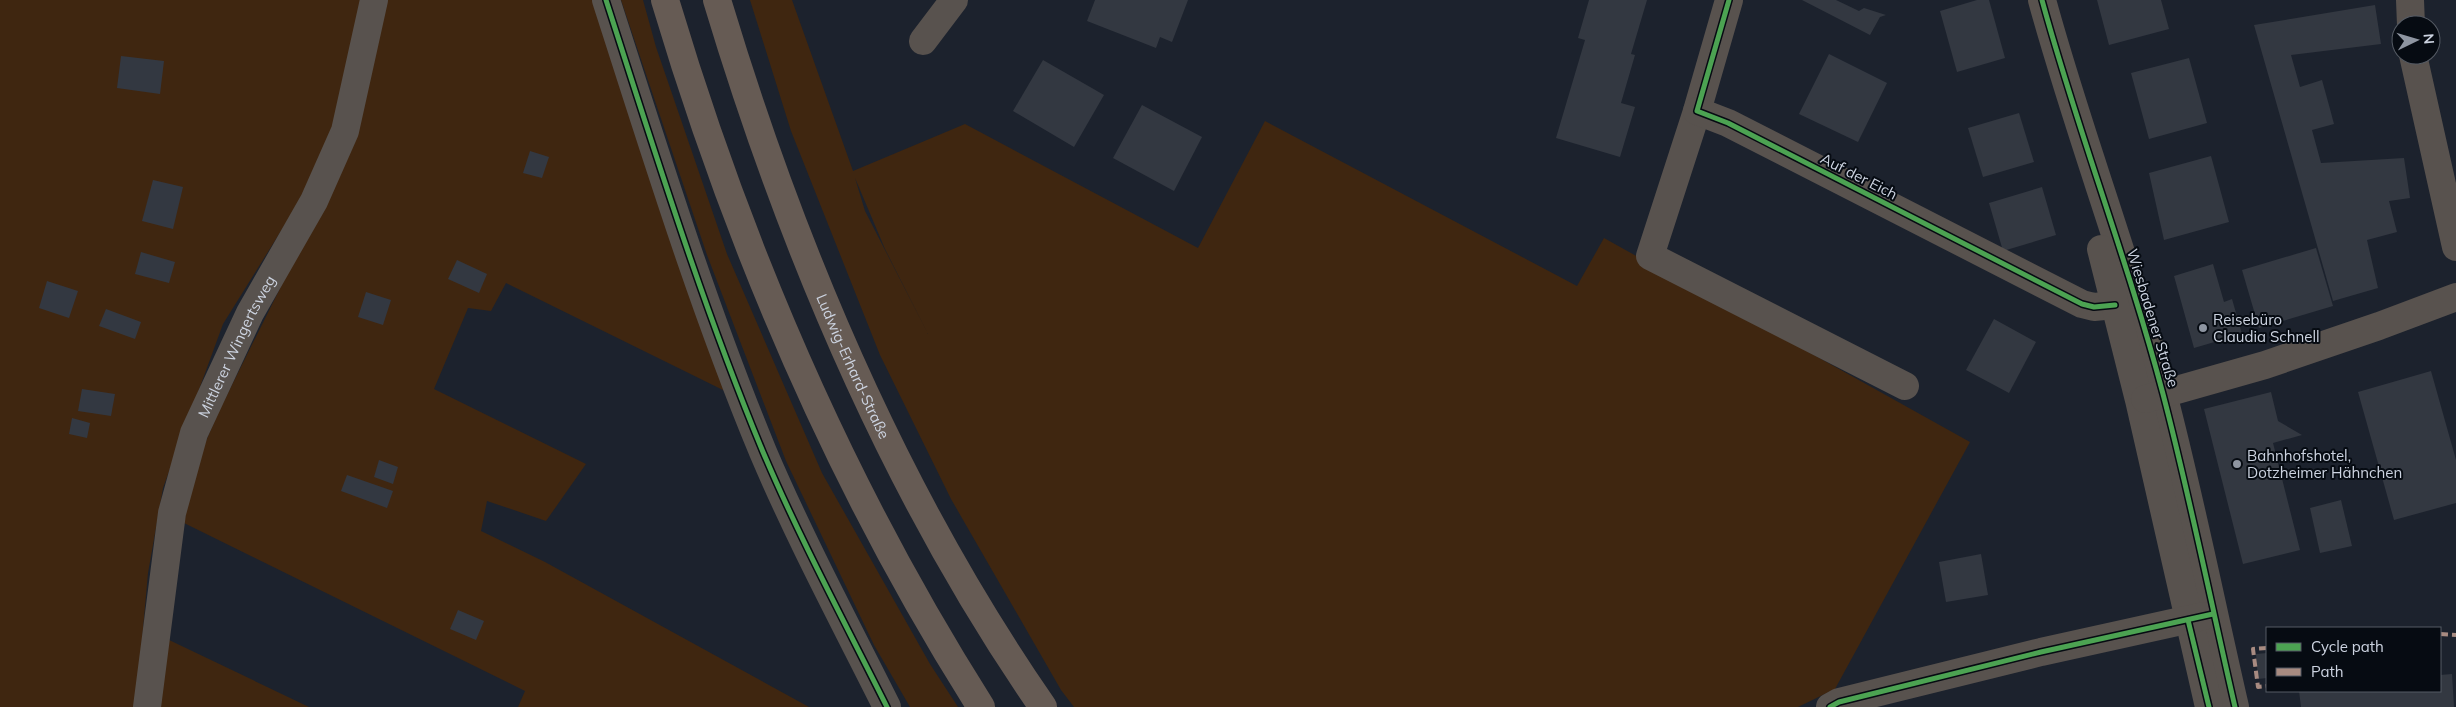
<svg xmlns="http://www.w3.org/2000/svg" width="2456" height="707" font-family="Mulish,sans-serif">
	<style>
		.green { fill: #3f2610; fill-rule: evenodd }
		.building { fill: #333841 }
		.lines { fill: none; stroke-linecap: round; stroke-linejoin: round }
		.minor { stroke: #58524e; stroke-width: 28 }
		.major { stroke: #665b54; stroke-width: 28 }
		.quiet { stroke: #a88b81; stroke-width: 4; stroke-dasharray: 8 4; stroke-linecap: butt }
		.cycleway-casing { stroke: #060b12; stroke-width: 8 }
		.cycleway { stroke: #4ca352; stroke-width: 5 }
		.poi-dot { fill: #8e95a1; stroke: #060b12; stroke-width: 2 }
		.labels { text-anchor: middle; dominant-baseline: central; stroke-width: 4; stroke-linejoin: round; paint-order: stroke }
		.street-label { font-size: 15px; fill: #ccd3e0; stroke: #060b12 }
		.poi-label { font-size: 15px; fill: #ccd3e0; stroke: #060b12; text-anchor: start }
	</style>
	<rect width="100%" height="100%" fill="#1c222d"/>
	<g class="green">
		<polygon points="0,0 365,0 337,129 314,178 223,324 163,488 148,573 136,707 0,707"/>
		<polygon points="382,0 593,0 727,392 506,283 491,311 468,308 434,389 586,464 546,521 487,501 481,531 545,562 809,707 518,707 525,691 184,523 193,471 218,413 319,210"/>
		<polygon points="621,0 643,0 656,47 727,254 822,473 930,664 958,707 910,707 874,645 786,461 707,255"/>
		<path d="M750,0H792L853,171L965,124L1198,248L1265,121L1577,286L1604,238L1970,442L1835,689L1798,707H1074L1061,690L951,499L880,355L791,131ZM855,178L885,249L928,334L865,211Z"/>
		<polygon points="167,639 309,707 160,707"/>
	</g>
	<g class="building">
		<polygon points="1095,0 1188,0 1172,42 1160,37 1156,48 1087,21"/>
		<polygon points="1589,0 1647,0 1631,54 1635,55 1621,103 1635,107 1620,157 1556,138 1585,40 1578,38"/>
		<polygon points="1802,0 1836,0 1859,11 1864,8 1886,15 1880,17 1870,35"/>
		<polygon points="1977,0 1989,0 2005,58 1957,72 1940,11"/>
		<polygon points="2097,0 2161,0 2169,29 2109,45"/>
		<polygon points="2375,5 2381,44 2291,55 2300,87 2322,80 2330,109 2334,124 2312,130 2321,163 2404,158 2410,198 2389,201 2397,232 2367,240 2378,288 2333,301 2254,25"/>
		<polygon points="1829,54 1887,83 1858,142 1799,114"/>
		<polygon points="121,56 164,61 160,94 117,88"/>
		<polygon points="2189,58 2207,123 2149,139 2131,73"/>
		<polygon points="1043,60 1104,95 1074,147 1013,111"/>
		<polygon points="1142,105 1202,137 1174,191 1113,158"/>
		<polygon points="2019,113 2034,162 1983,177 1968,128"/>
		<polygon points="530,151 549,157 542,178 523,173"/>
		<polygon points="2211,156 2229,222 2164,240 2149,173"/>
		<polygon points="153,180 183,187 173,229 142,221"/>
		<polygon points="2042,187 2056,235 2003,251 1989,203"/>
		<polygon points="2316,248 2333,306 2259,328 2242,270"/>
		<polygon points="141,252 175,262 169,283 135,274"/>
		<polygon points="457,260 487,274 479,293 448,279"/>
		<polygon points="2213,264 2224,302 2232,299 2242,334 2194,348 2174,276"/>
		<polygon points="47,281 78,291 69,318 39,308"/>
		<polygon points="366,292 391,300 383,325 358,317"/>
		<polygon points="106,309 141,322 135,339 99,326"/>
		<polygon points="1994,319 2036,342 2009,393 1966,370"/>
		<polygon points="2431,371 2456,460 2456,503 2394,520 2358,392"/>
		<polygon points="82,389 115,394 111,416 78,411"/>
		<polygon points="2271,392 2278,421 2302,435 2273,443 2300,550 2243,564 2204,409"/>
		<polygon points="72,418 90,423 87,438 69,434"/>
		<polygon points="379,460 398,467 393,484 374,477"/>
		<polygon points="347,475 393,491 387,508 341,491"/>
		<polygon points="2341,500 2352,546 2320,553 2310,508"/>
		<polygon points="1981,554 1988,595 1946,602 1939,562"/>
		<polygon points="458,610 484,621 476,640 450,629"/>
		<polygon points="2267,653 2267,678 2258,679 2256,654"/>
		<polygon points="2452,674 2454,707 2301,707 2299,691 2440,691 2440,675"/>
	</g>
	<g class="lines">
		<g class="minor">
			<path d="M606,0C655,152 702,305 763,452C800,539 845,623 887,707"/>
			<polyline points="1729,0 1697,111 1650,256 1905,386"/>
			<path d="M2042,0C2078,132 2128,261 2163,394C2190,497 2211,603 2235,707"/>
			<polyline points="2410,0 2411,25"/>
			<polyline points="923,41 954,0"/>
			<polyline points="2413,55 2456,247"/>
			<polyline points="1697,111 1728,123 2082,304 2094,307 2115,305"/>
			<polyline points="2101,249 2139,400 2209,707"/>
			<polyline points="2145,399 2265,365 2379,326 2456,297"/>
			<path id="s1" d="M147,707L172,513L194,433L250,313L314,201L345,131L374,0"/>
			<polyline points="1830,707 1839,702 2041,652 2204,616"/>
		</g>
		<g class="major">
			<path d="M665,0C739,248 842,488 981,707"/>
			<path id="s2" d="M717,0C791,246 896,495 1043,707"/>
		</g>
		<g class="quiet">
			<polyline points="2440,634 2456,635"/>
			<polyline points="2267,648 2253,649 2258,687 2267,686"/>
		</g>
		<g class="cycleway-casing">
			<g id="cycleway">
				<path d="M606,0C655,152 702,305 763,452C800,539 845,623 887,707"/>
				<polyline points="1729,0 1697,111 1728,123 2082,304 2094,307 2115,305"/>
				<path d="M2042,0C2078,132 2128,261 2163,394C2190,497 2211,603 2235,707"/>
				<polyline points="2188,620 2209,707"/>
				<polyline points="1830,707 1839,702 2041,652 2213,614"/>
			</g>
		</g>
		<use href="#cycleway" class="cycleway"/>
	</g>
	<g class="poi-dot">
		<circle cx="2203" cy="328" r="5"/>
		<circle cx="2237" cy="464" r="5"/>
	</g>
	<g class="labels">
		<g class="street-label">
			<text transform="translate(1859 176) rotate(27)">Auf der Eich</text>
			<text transform="translate(2153 318) rotate(73)">Wiesbadener Straße</text>
			<text stroke="none"><textPath href="#s1" startOffset="375">Mittlerer Wingertsweg</textPath></text>
			<text stroke="none"><textPath href="#s2" startOffset="391">Ludwig-Erhard-Straße</textPath></text>
		</g>
		<g class="poi-label">
			<text x="2213" y="319">Reisebüro<tspan x="2213" dy="17">Claudia Schnell</tspan></text>
			<text x="2247" y="455">Bahnhofshotel,<tspan x="2247" dy="17">Dotzheimer Hähnchen</tspan></text>
		</g>
	</g>
	<rect x="2266" y="627" width="175" height="65" fill="#060b12" stroke="#555b64"/>
	<rect x="2276" y="643" width="25" height="8" fill="#4ca352" stroke="#555b64"/>
	<text x="2311" y="652" font-size="15" fill="#ccd3e0">Cycle path</text>
	<rect x="2276" y="668" width="25" height="8" fill="#a88b81" stroke="#555b64"/>
	<text x="2311" y="677" font-size="15" fill="#ccd3e0">Path</text>
	<g transform="translate(2416 40) rotate(85)"><circle r="24" fill="#060b12" stroke="#555b64"/>
	<path d="M0-4L9 19L0 12L-9 19Z" fill="#8e95a1"/>
	<text y="-8" font-size="14" font-weight="bold" text-anchor="middle" fill="#ccd3e0">N</text>
	</g>
</svg>
